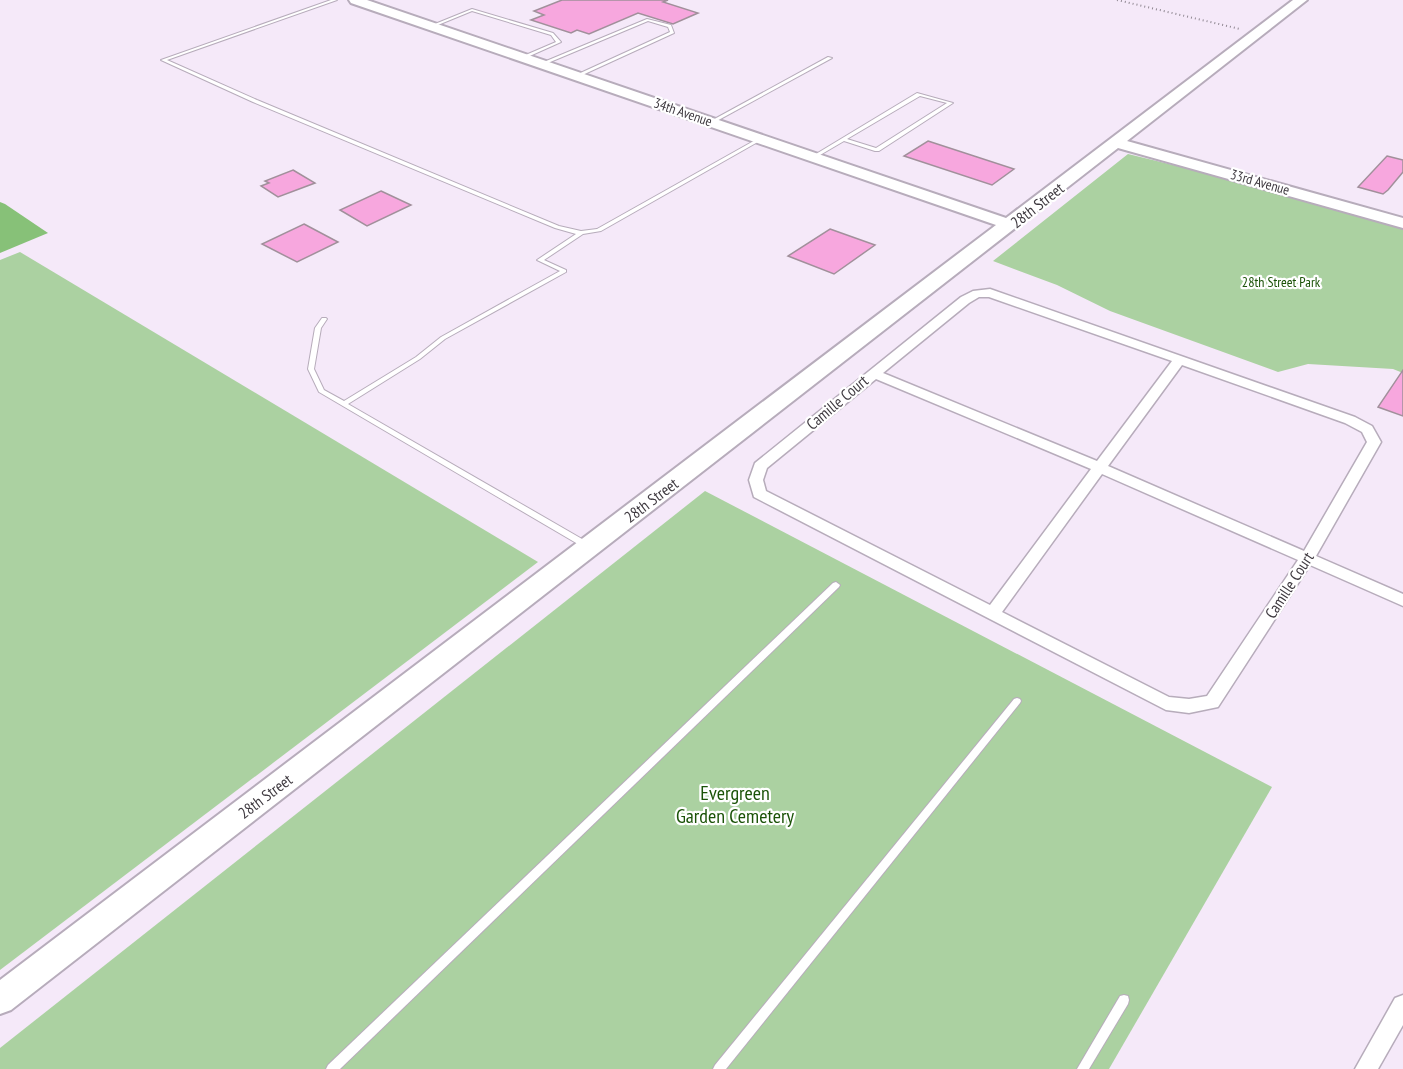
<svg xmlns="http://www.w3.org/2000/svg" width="1403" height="1069" font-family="'PT Sans Narrow',sans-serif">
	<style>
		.green { fill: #abd1a1 }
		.forest { fill: #87c178 }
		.building { fill: #f7a7de; stroke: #a1909b; stroke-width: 1.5 }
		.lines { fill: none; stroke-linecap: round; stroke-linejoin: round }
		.lane-casing { stroke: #b7acbb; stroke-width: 2 }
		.street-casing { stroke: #b7acbb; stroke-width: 3 }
		.secondary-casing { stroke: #b7acbb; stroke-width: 4 }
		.path { stroke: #918993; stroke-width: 2; stroke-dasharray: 1 3; stroke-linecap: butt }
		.lane { fill: #fff; fill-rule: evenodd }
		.street { fill: #fff; fill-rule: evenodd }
		.secondary { fill: #fff; fill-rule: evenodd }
		.labels { text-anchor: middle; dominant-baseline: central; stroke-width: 4.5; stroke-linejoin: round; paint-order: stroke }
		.far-street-label { font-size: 14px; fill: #3f3a40; stroke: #fff }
		.far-park-label { font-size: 14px; fill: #1b5308; stroke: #fff }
		.street-label { font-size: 16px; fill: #3f3a40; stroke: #fff }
		.near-park-label { font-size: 20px; fill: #1b5308; stroke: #fff }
	</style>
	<rect width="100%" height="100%" fill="#f5e9f9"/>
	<g class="green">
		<polygon points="1128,154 1251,184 1403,228 1403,373 1393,369 1308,364 1278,372 1110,311 1057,285 993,261"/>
		<polygon points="20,252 538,562 0,970 0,260"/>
		<polygon points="705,491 1272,787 1109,1069 0,1069 0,1048"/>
	</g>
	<polygon class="forest" points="0,202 5,204 48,233 0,253"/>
	<g class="building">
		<polygon points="562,0 668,0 663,2 698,13 673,24 638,13 589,34 577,30 571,33 531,20 544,15 534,11"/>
		<polygon points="928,141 1014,169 992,185 904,156"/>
		<polygon points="1387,156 1403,160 1403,172 1388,190 1383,194 1358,187"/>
		<polygon points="293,170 315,183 278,197 261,186 269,183 265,181"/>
		<polygon points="381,191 411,205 367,226 340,210"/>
		<polygon points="304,224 338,242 297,262 262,244"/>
		<polygon points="830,229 875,245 834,274 788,256"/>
		<polygon points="1403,370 1403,416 1378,407"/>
	</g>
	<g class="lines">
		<g class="lane-casing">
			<g id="lane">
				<polygon points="331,0 337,0 167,60 257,100 559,226 581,231 597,229 759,138 763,139 601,231 583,234 544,260 566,270 566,272 445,339 420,359 348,404 589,543 590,545 589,547 583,547 319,392 308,369 315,328 322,318 326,318 327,319 321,328 314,369 324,390 344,401 416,357 441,337 560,271 537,260 576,234 555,228 253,102 161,60"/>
				<polygon points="472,9 553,33 561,42 523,59 521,58 521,57 556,42 551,35 472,11 433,27 430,26"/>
				<polygon points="647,19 671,25 674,33 578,77 576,76 576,75 670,32 668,27 648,21 543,65 539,64"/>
				<polygon points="828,57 832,58 713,123 709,122"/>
				<path d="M917,93L953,103L879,151H875L844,141L815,158L811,157ZM920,96L947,103L876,148L847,139Z"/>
				<polygon points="836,582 840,585 839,587 340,1069 326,1069 328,1065 833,583"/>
				<polygon points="1017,698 1020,699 1021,701 1020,703 726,1069 713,1069 715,1065 1014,699"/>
				<polygon points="1124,995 1128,996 1129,1000 1128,1004 1089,1069 1077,1069 1120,996"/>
			</g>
		</g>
		<g class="street-casing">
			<g id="street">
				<path d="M990,289L1355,417L1372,426L1381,442L1316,556L1403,594V606L1310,565L1218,707L1189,713L1166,710L754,497L749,480L755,463L961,297L973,291ZM979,297H989L1172,361L1097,461L883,373L969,303ZM1182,365L1345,423L1362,432L1367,442L1304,551L1108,466ZM876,379L1091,469L990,605L766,491L763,480L767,468ZM1102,474L1298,560L1207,696L1189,699L1169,697L1002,612Z"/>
				<polygon points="1403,995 1403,1025 1378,1069 1355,1069 1395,998"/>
			</g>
		</g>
		<g class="secondary-casing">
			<polygon id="secondary" points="349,0 367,0 1006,218 1293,0 1307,0 1127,141 1403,218 1403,228 1118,148 11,1010 0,1014 0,980 996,225 351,3"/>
		</g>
		<polyline class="path" points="1117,0 1240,29"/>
		<use href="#lane" class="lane"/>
		<use href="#street" class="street"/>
		<use href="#secondary" class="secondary"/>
	</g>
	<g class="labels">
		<g class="far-street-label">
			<text transform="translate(683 112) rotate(19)">34th Avenue</text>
			<text transform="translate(1260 182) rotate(16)">33rd Avenue</text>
		</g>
		<g class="far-park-label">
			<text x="1281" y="282">28th Street Park</text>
		</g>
		<g class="street-label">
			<text transform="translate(1037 205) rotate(-38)">28th Street</text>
			<text transform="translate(837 402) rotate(-40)">Camille Court</text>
			<text transform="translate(651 500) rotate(-37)">28th Street</text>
			<text transform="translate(1289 585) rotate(-57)">Camille Court</text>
			<text transform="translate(265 796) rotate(-37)">28th Street</text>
		</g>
		<g class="near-park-label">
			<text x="735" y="793">Evergreen<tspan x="735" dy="23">Garden Cemetery</tspan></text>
		</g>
	</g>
</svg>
